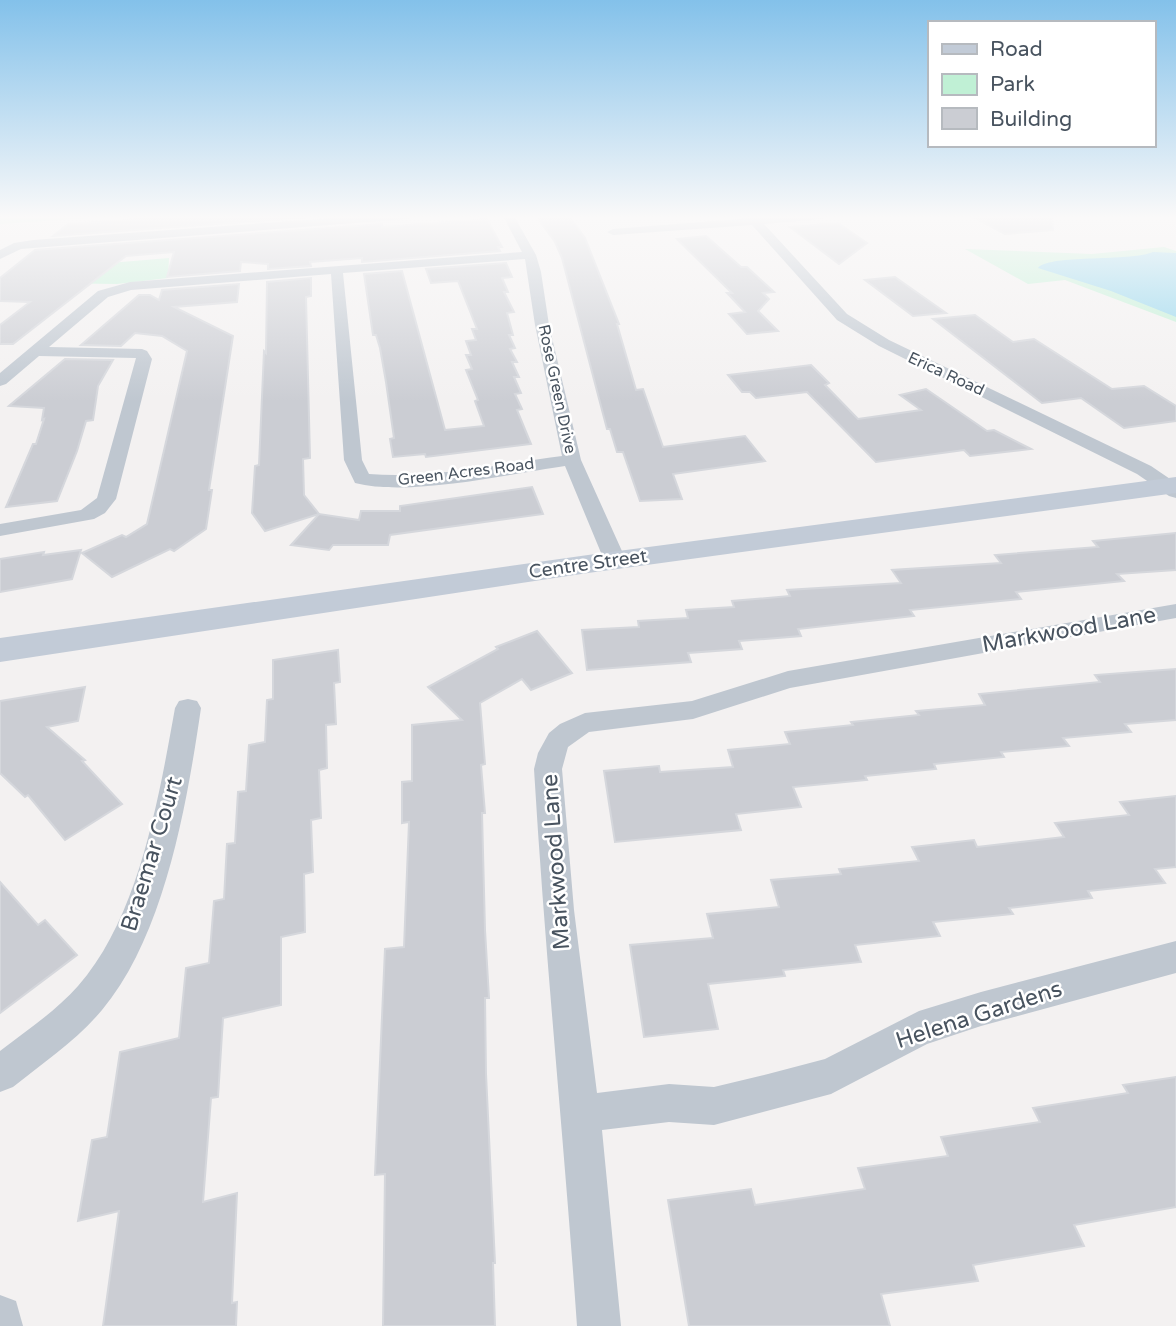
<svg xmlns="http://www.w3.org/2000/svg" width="1176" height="1326" font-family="'Varela Round',sans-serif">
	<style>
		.green { fill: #c0f0d5 }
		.water { fill: #8dd4ed }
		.building { fill: #cbcdd3; stroke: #d5d7dc; stroke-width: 2 }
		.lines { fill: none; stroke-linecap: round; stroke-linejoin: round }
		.minor { fill: #bfc7d0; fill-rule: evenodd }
		.secondary { fill: #c2cbd7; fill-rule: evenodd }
		.labels { text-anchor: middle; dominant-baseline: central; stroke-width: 5; stroke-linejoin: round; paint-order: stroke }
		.far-street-label { font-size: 16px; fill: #48535f; stroke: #fff }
		.street-label { font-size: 19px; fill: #48535f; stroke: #fff }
		.near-street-label { font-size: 23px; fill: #48535f; stroke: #fff }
	</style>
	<rect width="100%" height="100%" fill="#f3f1f1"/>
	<g class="green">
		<polygon points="0,216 120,216 0,224"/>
		<polygon points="1164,247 1176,251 1176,322 1065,280 1028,284 965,249 1092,254"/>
		<polygon points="169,258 168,278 117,284 42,283 62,267"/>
	</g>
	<path class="water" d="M1153,252L1176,253V317L1111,291L1038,268C1049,254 1129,262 1153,252Z"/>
	<g class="building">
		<polygon points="184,216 323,216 53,236 68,224"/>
		<polygon points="536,216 569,216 585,238 619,324 617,324 636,390 643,389 663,447 745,436 765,461 673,474 682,499 640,501 623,452 617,452 610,429 607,429 562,258 555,242"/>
		<polygon points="971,216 1052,216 1053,230 1005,234"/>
		<polygon points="487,219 502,247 498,247 500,251 362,262 362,258 310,262 311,266 268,269 268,264 241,262 240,271 167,277 174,252 126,256 13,344 0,344 0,325 30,302 0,301 0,278 35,250 382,224 382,227"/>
		<polygon points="838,223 867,243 839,264 790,227"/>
		<polygon points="706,236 741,267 747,267 774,292 763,293 769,299 758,311 778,331 747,334 729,314 745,312 727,293 732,293 677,239"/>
		<polygon points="506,263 512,277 502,278 508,292 504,292 514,312 507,313 513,335 509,335 515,348 510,349 517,362 512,362 519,377 514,377 521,393 515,394 522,409 517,410 531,444 426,457 425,454 393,457 390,439 394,438 386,382 380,348 376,335 373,335 364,274 402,271 445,430 484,426 475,401 478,400 466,370 472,369 466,355 471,355 466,341 476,340 472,329 477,329 458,281 431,283 426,269"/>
		<polygon points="895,277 946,313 913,316 865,280"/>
		<polygon points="311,278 311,296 306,297 310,458 303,459 304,495 319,514 265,531 252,513 255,466 259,465 264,351 266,353 267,282"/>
		<polygon points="239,284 237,302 174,307 233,336 209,490 212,490 206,529 174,551 170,549 112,577 82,553 122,535 126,537 147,524 187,351 162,336 135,333 121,346 81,345 139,295 150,295 159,300 162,290"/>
		<polygon points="975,315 1013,342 1034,339 1112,389 1144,386 1176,406 1176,421 1124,428 1081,398 1042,403 933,319"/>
		<polygon points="65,359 113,360 98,386 93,420 86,421 77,451 57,501 6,507 33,444 36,444 44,419 42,420 44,408 9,406"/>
		<polygon points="811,365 829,383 825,385 858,419 921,410 900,395 926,389 987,431 994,430 1031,449 970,456 964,450 876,462 807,392 756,398 750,392 742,392 728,375"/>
		<polygon points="532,487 543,514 390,535 388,545 333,545 329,550 291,545 319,514 359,520 361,511 400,511 400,506"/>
		<polygon points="1176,533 1176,570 1117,574 1124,581 1016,592 1021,599 910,610 914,616 798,629 801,636 739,641 742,649 688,653 691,662 587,670 582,630 639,627 638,621 688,618 686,610 734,607 732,601 790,596 787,590 901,583 892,570 1001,563 995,555 1098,547 1093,541"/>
		<polygon points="81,550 72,579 0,592 0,559 44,552 43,555"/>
		<polygon points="537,631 572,673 531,690 522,679 480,703 485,764 481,765 485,813 482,813 485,930 489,998 485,998 486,1074 495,1263 493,1263 495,1326 383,1326 385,1174 375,1175 385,949 404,947 409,822 402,823 402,782 412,781 412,725 462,720 428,687 498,649 496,647"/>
		<polygon points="338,650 340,682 334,683 336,724 326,725 327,768 319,770 321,818 311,820 313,872 304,874 305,932 281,937 281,1005 223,1018 218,1097 211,1098 203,1202 237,1193 232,1303 237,1302 236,1326 103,1326 119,1211 78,1221 92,1140 107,1137 120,1052 179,1038 186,968 209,963 214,901 224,899 227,844 235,843 238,792 246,791 249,745 265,742 267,700 273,699 273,660"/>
		<polygon points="1176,669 1176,720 1125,724 1131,732 1063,738 1069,746 1001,752 1004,757 934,764 936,769 865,776 867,780 793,787 801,807 736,814 741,830 615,842 604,771 659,766 660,772 733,767 728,750 790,744 785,732 853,725 851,722 919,715 916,711 985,705 979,694 1100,682 1095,675"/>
		<polygon points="85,687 78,721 47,727 85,760 82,761 122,804 65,840 28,795 25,797 0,773 0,701"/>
		<polygon points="1176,796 1176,867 1155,869 1165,883 1088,891 1092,898 1009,908 1013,914 933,922 940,936 855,945 861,962 783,970 785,976 708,984 718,1029 644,1037 630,945 713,938 707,914 779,907 771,880 841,874 839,869 919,861 912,847 974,840 977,847 1064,837 1055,823 1129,815 1120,802"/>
		<polygon points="0,882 38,925 45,920 77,955 0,1013"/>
		<polygon points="1176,1077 1176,1207 1074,1225 1084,1246 973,1265 978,1281 881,1294 890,1326 689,1326 668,1200 751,1189 755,1205 865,1189 858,1168 948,1156 941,1137 1040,1122 1033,1108 1128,1093 1123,1085"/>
	</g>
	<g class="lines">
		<g class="minor">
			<polygon points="361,216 412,216 407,219 33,248 21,249 0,259 0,250 14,243 33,240"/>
			<path d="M503,216H514L536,255L541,272L549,325L581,460L626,560L623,565H607L604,560L565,466C508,474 410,497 355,483L344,460L331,274L131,290L108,297L49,347L142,349L147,351L152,359L116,499L105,513L94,519L0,536V524L81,510L97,498L136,358L39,356L6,384L0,386V373L98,291L130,282L522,252ZM525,259L535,325L562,456C499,464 433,479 369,474L362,460L343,273Z"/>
			<polygon points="777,216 827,216 822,219 764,224 847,314 889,340 1151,466 1176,483 1176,498 1169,496 1137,474 879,346 837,320 752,225 613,235 607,232 613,229"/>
			<path d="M1176,604V618L790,688L693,719L589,732L568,747L562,769L574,910L597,1093L669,1084L714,1087L768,1074L825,1059L919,1011L981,992L1176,941V973L981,1026L927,1044L831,1094L714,1125L669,1122L602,1130L621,1326H577C564,1140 545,955 534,769L538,753L549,733L560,724L585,713L692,701L788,671Z"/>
			<path d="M188,699L197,701L201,708C187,803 165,935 102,1010C77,1040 43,1063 13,1087L0,1092V1051C26,1031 56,1011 78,986C139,917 159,797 175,708L179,701Z"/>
			<polygon points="0,1295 16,1301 23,1326 0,1326"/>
		</g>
		<polygon class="secondary" points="1176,477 1176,493 588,573 0,662 0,638 588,555"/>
	</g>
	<linearGradient id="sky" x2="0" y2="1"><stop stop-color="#83c1ea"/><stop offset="0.54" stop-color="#faf9f9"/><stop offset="1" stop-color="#faf9f9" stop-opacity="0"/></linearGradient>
	<rect width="1176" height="402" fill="url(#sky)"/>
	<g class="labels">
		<g class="far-street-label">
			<text transform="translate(946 374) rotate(25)">Erica Road</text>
			<text transform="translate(557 389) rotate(78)">Rose Green Drive</text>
			<text transform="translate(466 472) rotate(-7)">Green Acres Road</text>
		</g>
		<g class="street-label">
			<text transform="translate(588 564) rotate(-8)">Centre Street</text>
		</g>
		<g class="near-street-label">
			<text transform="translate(1069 630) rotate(-10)">Markwood Lane</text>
			<text transform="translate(152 854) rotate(-73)">Braemar Court</text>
			<text transform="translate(556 862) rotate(-94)">Markwood Lane</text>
			<text transform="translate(979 1015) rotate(-18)">Helena Gardens</text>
		</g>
	</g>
	<rect x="928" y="21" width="228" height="126" fill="#ffffff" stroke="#b6babf" stroke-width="2"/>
	<rect x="942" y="44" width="35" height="10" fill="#c2cbd7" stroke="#b6babf" stroke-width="2"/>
	<text x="990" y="56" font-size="21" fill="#48535f">Road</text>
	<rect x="942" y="74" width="35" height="21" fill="#c0f0d5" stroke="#b6babf" stroke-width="2"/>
	<text x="990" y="91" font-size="21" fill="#48535f">Park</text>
	<rect x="942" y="108" width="35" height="21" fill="#cbcdd3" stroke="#b6babf" stroke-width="2"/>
	<text x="990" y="126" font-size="21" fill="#48535f">Building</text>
</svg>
